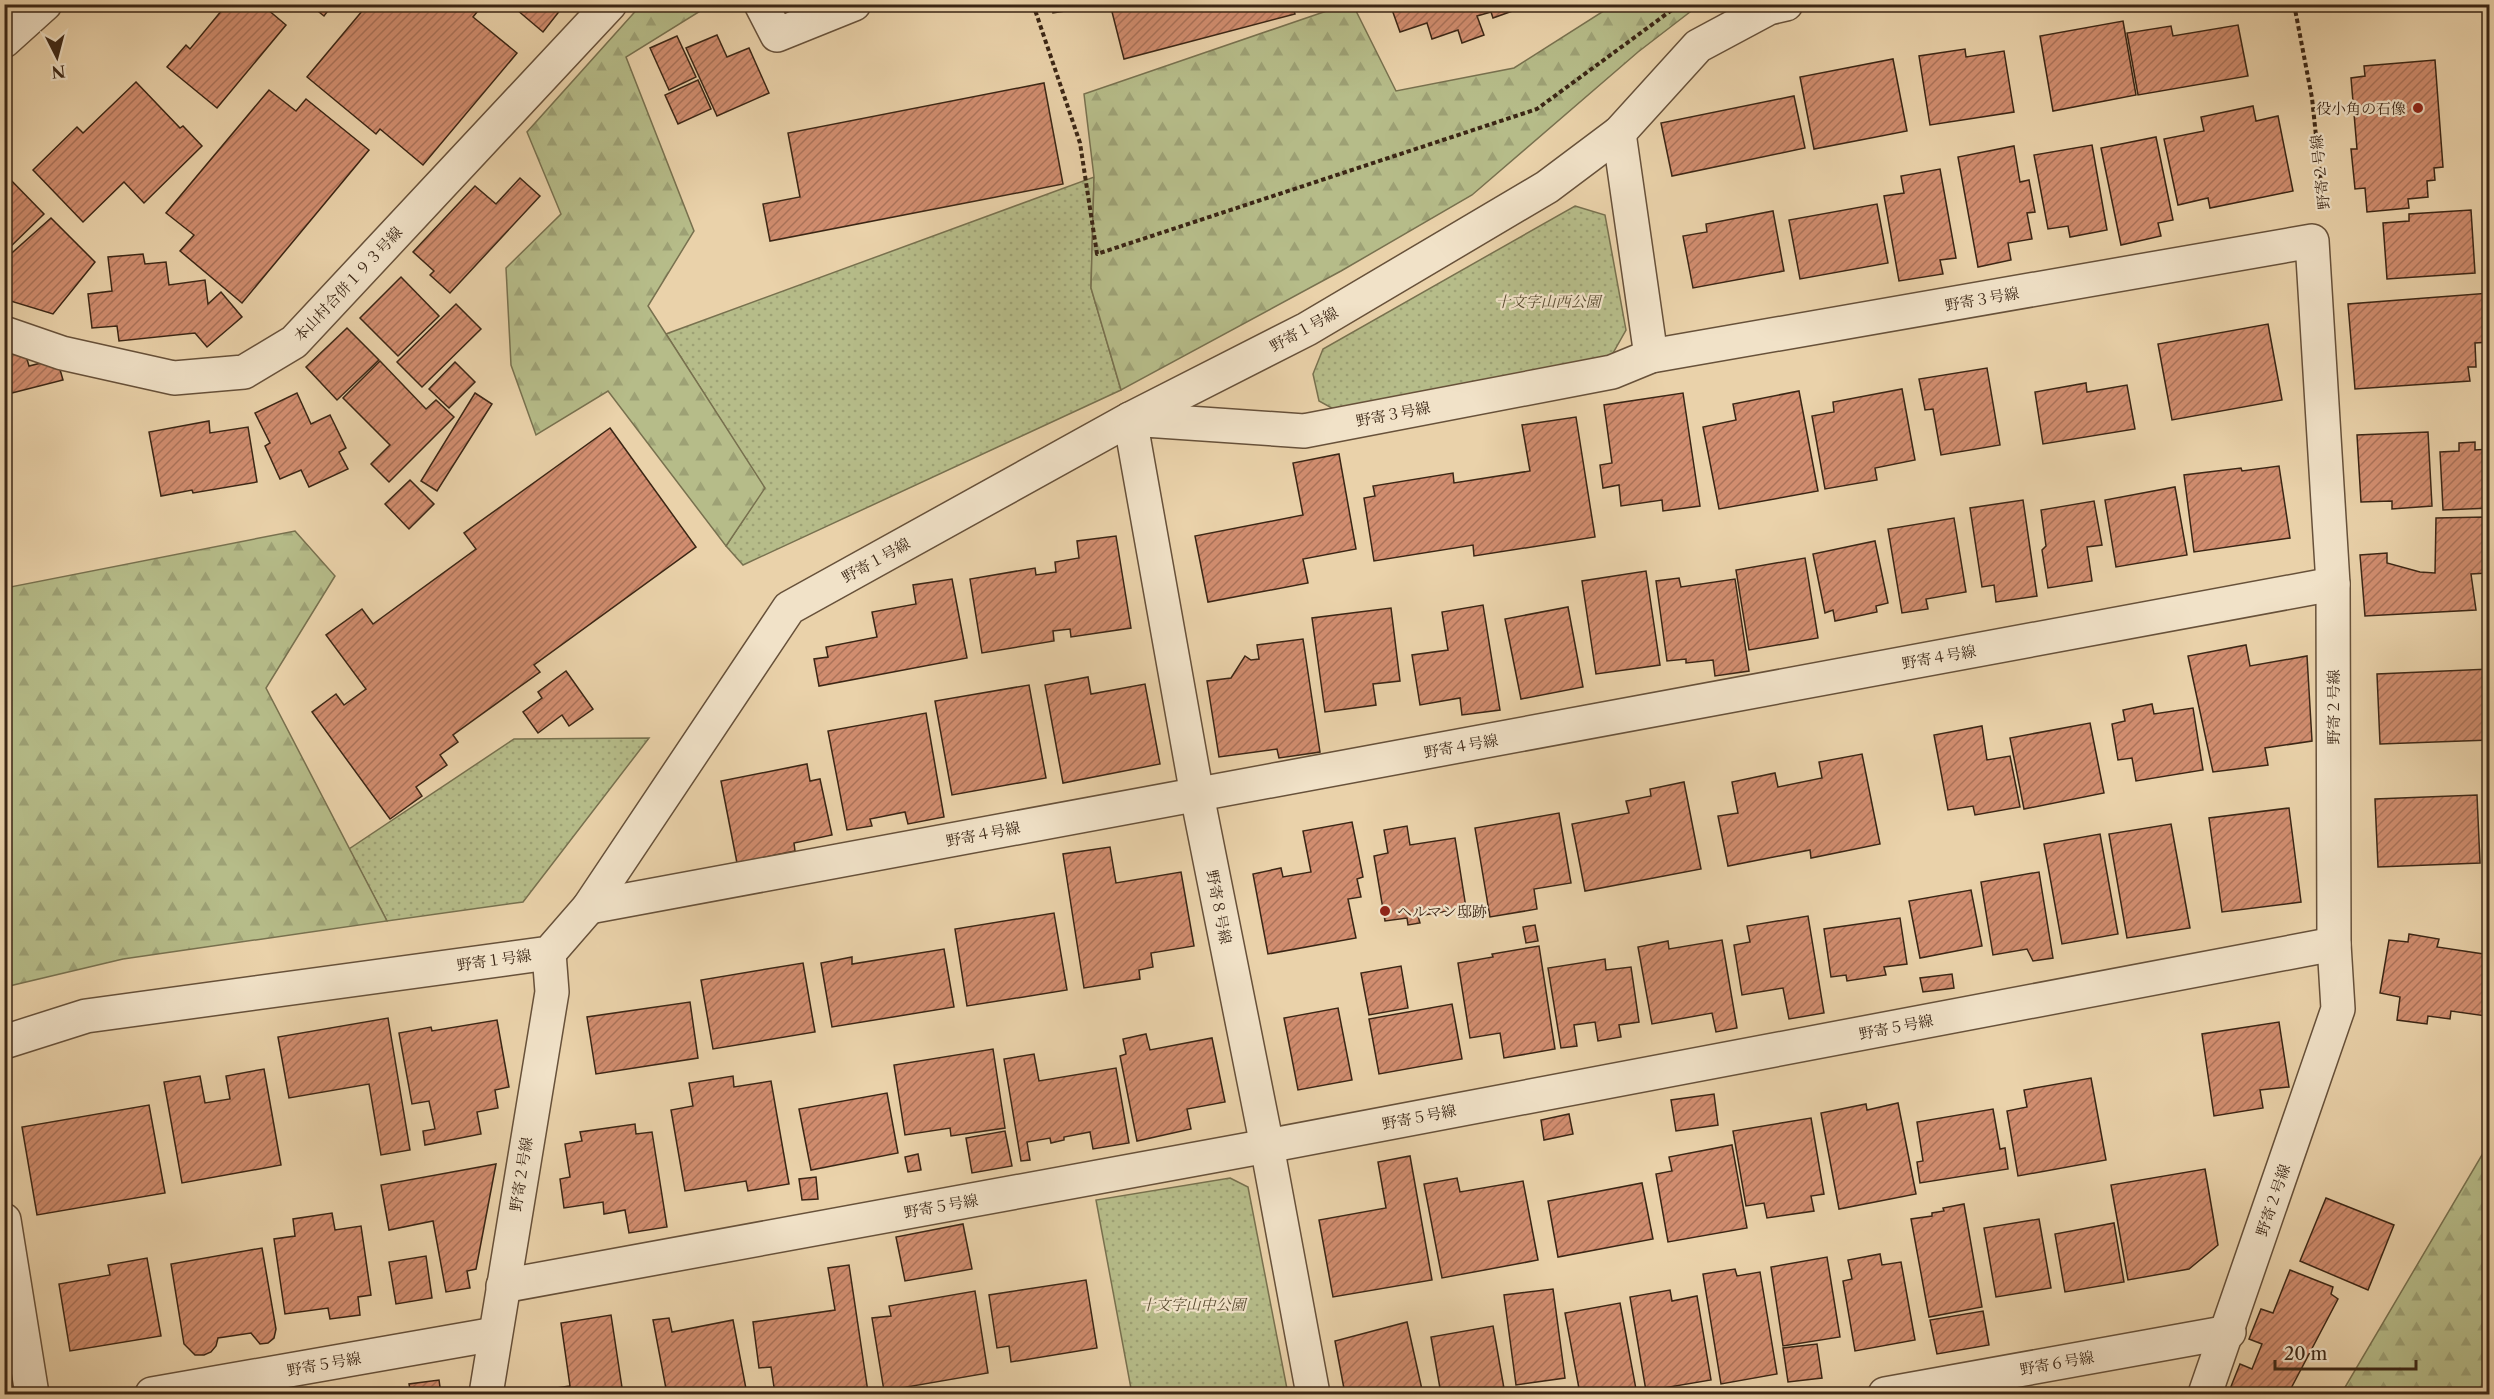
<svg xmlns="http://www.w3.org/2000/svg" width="2494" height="1399" font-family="'Libre Caslon Text','Noto Serif JP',serif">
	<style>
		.grass { fill: url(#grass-dots); stroke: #78714f; stroke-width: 1.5 }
		.forest { fill: url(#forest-firs); stroke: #78714f; stroke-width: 1.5 }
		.building { fill: url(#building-hatch); stroke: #3b2615; stroke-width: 1.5 }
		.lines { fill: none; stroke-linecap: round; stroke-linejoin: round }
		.minor-casing { stroke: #67513a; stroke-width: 36 }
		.path { stroke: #3b2615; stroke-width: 4; stroke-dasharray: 4.5 3; stroke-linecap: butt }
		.minor { stroke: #f1e2c8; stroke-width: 33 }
		.poi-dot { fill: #8f2418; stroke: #f1e2c8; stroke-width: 2 }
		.labels { text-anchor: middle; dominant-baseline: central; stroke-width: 4.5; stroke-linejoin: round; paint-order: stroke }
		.poi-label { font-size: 15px; fill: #3b2615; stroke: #f1e2c8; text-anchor: end }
		.street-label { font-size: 15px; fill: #3b2615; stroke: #f1e2c8 }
		.park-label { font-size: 15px; font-style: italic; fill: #5a4c32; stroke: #f1e2c8 }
	</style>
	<defs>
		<pattern id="grass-dots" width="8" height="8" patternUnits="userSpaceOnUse" patternTransform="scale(1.5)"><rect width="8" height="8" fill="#b6bc89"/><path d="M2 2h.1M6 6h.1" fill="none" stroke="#9da175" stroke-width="1.8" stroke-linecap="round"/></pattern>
		<pattern id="forest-firs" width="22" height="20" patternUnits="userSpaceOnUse" patternTransform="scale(1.5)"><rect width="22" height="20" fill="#b6bc89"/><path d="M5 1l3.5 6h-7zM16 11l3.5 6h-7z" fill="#9da175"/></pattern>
		<pattern id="building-hatch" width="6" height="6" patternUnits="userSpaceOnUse" patternTransform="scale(1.5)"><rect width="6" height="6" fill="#d18d6f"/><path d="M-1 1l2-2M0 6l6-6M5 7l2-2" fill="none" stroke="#ab735a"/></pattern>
	</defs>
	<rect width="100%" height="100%" fill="#ead2aa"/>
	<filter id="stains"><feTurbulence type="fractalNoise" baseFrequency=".00333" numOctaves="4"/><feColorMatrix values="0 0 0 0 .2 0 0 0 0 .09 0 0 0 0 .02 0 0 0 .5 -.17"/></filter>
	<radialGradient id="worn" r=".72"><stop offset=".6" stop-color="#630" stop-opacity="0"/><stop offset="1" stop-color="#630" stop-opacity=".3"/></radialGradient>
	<g class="grass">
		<polygon points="1094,177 1091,288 1121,390 743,565 726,546 764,488 666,334"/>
		<polygon points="1575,206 1605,215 1626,330 1609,360 1339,412 1319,401 1313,374 1323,349"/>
		<polygon points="649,738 523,902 387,921 349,849 514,739"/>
		<polygon points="1230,1178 1248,1187 1288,1394 1132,1394 1096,1200"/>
	</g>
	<g class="forest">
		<polygon points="1347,4 1353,5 1396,91 1514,68 1613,5 1699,5 1638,52 1472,195 1341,271 1121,390 1091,288 1094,177 1084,94"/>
		<polygon points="641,5 710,5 626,57 694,231 648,306 765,488 726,546 608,391 536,435 511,365 506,268 561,214 527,132"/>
		<polygon points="295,531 335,576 266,688 387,921 123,959 5,987 5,588"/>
		<polygon points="2489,1143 2489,1394 2341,1394"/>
	</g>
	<g class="building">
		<polygon points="227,4 261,4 286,25 217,108 167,67 186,45 190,49"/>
		<polygon points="309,4 333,4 324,16"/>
		<polygon points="368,4 479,4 481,7 473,17 517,53 423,165 380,129 376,134 307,77"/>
		<polygon points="510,4 565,4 543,32"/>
		<polygon points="1052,4 1078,4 1079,9 1053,13"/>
		<polygon points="1110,4 1292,4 1295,14 1124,59"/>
		<polygon points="1390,4 1532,4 1493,18 1491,12 1477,16 1484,35 1462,43 1458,30 1432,39 1427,23 1400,32"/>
		<polygon points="2123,21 2136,95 2053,111 2040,36"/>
		<polygon points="2238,25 2248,76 2138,95 2127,33 2171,26 2173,36"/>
		<polygon points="717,35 727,57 749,48 769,93 717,116 686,48"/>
		<polygon points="677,36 696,77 669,90 650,48"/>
		<polygon points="1965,49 1966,57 2004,51 2014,112 1930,125 1919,56"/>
		<polygon points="1893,59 1907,131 1814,149 1800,77"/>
		<polygon points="2435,60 2443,167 2434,168 2435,180 2427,181 2428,197 2408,199 2409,208 2367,212 2365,188 2355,189 2351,149 2357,149 2351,78 2365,76 2364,66"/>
		<polygon points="698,80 711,109 678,124 665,95"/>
		<polygon points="136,82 180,128 183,126 202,146 144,203 124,182 83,222 33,170 77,127 83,133"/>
		<polygon points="1044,83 1063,184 770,241 763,204 800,197 788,133"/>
		<polygon points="269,90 296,111 306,99 369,150 242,303 180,251 194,235 166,213"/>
		<polygon points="1794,96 1805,148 1672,176 1661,123"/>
		<polygon points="2253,106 2256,121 2278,116 2293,191 2210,208 2208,198 2178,205 2164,139 2204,131 2201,117"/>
		<polygon points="2156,137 2173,220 2158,223 2161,236 2121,245 2101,148"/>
		<polygon points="2092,145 2107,230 2070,237 2068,226 2048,229 2034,155"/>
		<polygon points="2014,146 2020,182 2029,180 2035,212 2027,213 2032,239 2008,243 2011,260 1978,267 1958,157"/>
		<polygon points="1940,169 1956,258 1940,260 1943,274 1899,281 1884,196 1904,193 1901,176"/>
		<polygon points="4,173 44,214 7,250 4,248"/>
		<polygon points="520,178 540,196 450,293 430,275 434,271 413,252 475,186 496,204"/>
		<polygon points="1877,204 1888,263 1800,279 1789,220"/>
		<polygon points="2471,210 2475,273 2387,279 2383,223 2409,221 2409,214"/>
		<polygon points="1773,211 1784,271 1693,288 1683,236 1707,232 1706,224"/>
		<polygon points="51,218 95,262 53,314 4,299 4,260"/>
		<polygon points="143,254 145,264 166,262 169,285 205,280 208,304 221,292 242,317 207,347 195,333 119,341 117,326 92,328 88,294 112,291 108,257"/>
		<polygon points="401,277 439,316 398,356 360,318"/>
		<polygon points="2490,293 2490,342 2475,343 2476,367 2468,367 2470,381 2355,389 2348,304"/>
		<polygon points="456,304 481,329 422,387 397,362"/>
		<polygon points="2268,324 2282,400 2172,420 2158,344"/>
		<polygon points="347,328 379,360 337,400 306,367"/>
		<polygon points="24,349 29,366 57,359 63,380 4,395 4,354"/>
		<polygon points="380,361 426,409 436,400 454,417 389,482 371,464 390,445 343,398"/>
		<polygon points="455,362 475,382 449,408 429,389"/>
		<polygon points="1987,368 2000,445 1941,455 1933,409 1925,410 1919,379"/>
		<polygon points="2086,383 2087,392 2127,385 2135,429 2043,444 2035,392"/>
		<polygon points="1902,389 1915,460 1875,468 1877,480 1825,489 1812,416 1834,412 1833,402"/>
		<polygon points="1799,391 1818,491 1719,509 1703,427 1736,420 1733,404"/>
		<polygon points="297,393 311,424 330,415 346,448 339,452 348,469 309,487 301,470 280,479 265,446 270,443 255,413"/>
		<polygon points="475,393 492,404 437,491 421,481"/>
		<polygon points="1683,393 1700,506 1663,511 1662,500 1621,506 1619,485 1603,488 1600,465 1612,463 1604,405"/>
		<polygon points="1576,417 1595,537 1474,556 1473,545 1374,561 1364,498 1375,496 1373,486 1453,473 1454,483 1530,471 1522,425"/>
		<polygon points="209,421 210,433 248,427 257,482 193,493 192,490 161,496 149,432"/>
		<polygon points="610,428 696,547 534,665 540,672 453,735 458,742 440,755 447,765 416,787 422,796 390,819 312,712 336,694 344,705 366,689 326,635 362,609 373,624 476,549 464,533"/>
		<polygon points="2428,432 2432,506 2392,509 2392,501 2361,502 2357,435"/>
		<polygon points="2475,442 2475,450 2490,449 2490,508 2443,510 2440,452 2459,451 2459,443"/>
		<polygon points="1339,454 1356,549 1303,559 1308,583 1208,602 1195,536 1303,515 1293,463"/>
		<polygon points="2279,466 2290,538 2194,552 2184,475 2241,468 2242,471"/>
		<polygon points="410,480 434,504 409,529 385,504"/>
		<polygon points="2175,487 2187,555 2116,567 2105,500"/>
		<polygon points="2023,500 2037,596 1996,602 1994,585 1982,587 1970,508"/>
		<polygon points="2094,501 2102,545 2087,547 2092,581 2048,588 2042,550 2046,546 2041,510"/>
		<polygon points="2485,517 2488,573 2471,574 2476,610 2365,616 2360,555 2387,553 2387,563 2420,572 2435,573 2436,518"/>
		<polygon points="1954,518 1966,592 1926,599 1928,609 1902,613 1888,529"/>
		<polygon points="1116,536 1131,628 1071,637 1070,629 1053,631 1054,641 982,653 970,579 1035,568 1036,575 1056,572 1055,562 1079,558 1077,541"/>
		<polygon points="1875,541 1888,603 1876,606 1877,612 1835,621 1833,610 1825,613 1813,554"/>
		<polygon points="1805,558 1818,638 1749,650 1736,570"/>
		<polygon points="1646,571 1660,665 1596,674 1582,581"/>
		<polygon points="1679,578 1681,587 1735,579 1749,671 1715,676 1713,660 1686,663 1686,659 1667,661 1656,581"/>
		<polygon points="952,579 967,658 819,686 814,659 828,657 826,647 877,637 872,612 916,604 913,585"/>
		<polygon points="1483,605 1500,710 1462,715 1460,698 1420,705 1412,655 1448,650 1442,612"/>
		<polygon points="1568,607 1583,687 1521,699 1505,619"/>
		<polygon points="1391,608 1400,681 1373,684 1376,705 1325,712 1312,618"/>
		<polygon points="1303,639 1320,752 1279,758 1277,749 1219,757 1207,681 1231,678 1245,656 1251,660 1259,659 1257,645"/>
		<polygon points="2246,645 2250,666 2307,656 2312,741 2265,748 2268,765 2213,772 2188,656"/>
		<polygon points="2490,669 2490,740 2380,744 2377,674"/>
		<polygon points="566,671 593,709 569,726 562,715 538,733 523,712 542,698 538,692"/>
		<polygon points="1088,677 1091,694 1145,684 1160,764 1063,783 1045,685"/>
		<polygon points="1029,685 1046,778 952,795 935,701"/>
		<polygon points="2152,704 2154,714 2193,708 2203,770 2136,781 2132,758 2118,760 2112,724 2125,721 2123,710"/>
		<polygon points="926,713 944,817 908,824 905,812 870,819 872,826 847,830 828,731"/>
		<polygon points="2090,723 2104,793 2024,809 2010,738"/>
		<polygon points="1982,726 1987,760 2010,756 2020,807 1975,815 1973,806 1948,810 1934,735"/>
		<polygon points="1862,754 1880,844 1811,858 1810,850 1728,866 1718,816 1738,813 1732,782 1775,773 1778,787 1822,778 1819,762"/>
		<polygon points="807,764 810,781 820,779 832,835 794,843 795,851 737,863 721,781"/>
		<polygon points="1684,782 1701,869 1585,891 1572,824 1629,813 1626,801 1651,796 1650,789"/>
		<polygon points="2477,795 2480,863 2378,867 2375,799"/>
		<polygon points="2289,808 2301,902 2222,912 2209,818"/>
		<polygon points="1559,813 1571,883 1534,889 1537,909 1490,917 1475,828"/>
		<polygon points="1352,822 1363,877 1357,879 1361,897 1348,899 1356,938 1268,954 1253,874 1281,868 1283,877 1311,872 1303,831"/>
		<polygon points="2171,824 2190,928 2127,938 2109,834"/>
		<polygon points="1407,826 1410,845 1455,838 1466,908 1418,916 1420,923 1408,925 1407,918 1385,921 1374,856 1388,853 1384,830"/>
		<polygon points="2100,834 2118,934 2062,944 2044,844"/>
		<polygon points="1110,847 1116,883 1181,872 1194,946 1151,953 1153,967 1139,970 1140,979 1084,988 1063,854"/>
		<polygon points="2039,872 2053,958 2033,961 2027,949 1993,955 1981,882"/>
		<polygon points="1971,890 1982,946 1920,958 1909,901"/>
		<polygon points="1054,913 1067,990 967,1006 955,929"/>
		<polygon points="1808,916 1824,1013 1789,1019 1783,988 1742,995 1734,945 1750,942 1747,926"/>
		<polygon points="1900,918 1907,964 1884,967 1886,975 1847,981 1846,975 1831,977 1824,929"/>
		<polygon points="1535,925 1538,941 1526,943 1523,927"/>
		<polygon points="2409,934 2439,939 2437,947 2490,955 2490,996 2486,1016 2451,1011 2450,1019 2428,1016 2427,1024 2397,1020 2400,997 2380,993 2389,940 2408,942"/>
		<polygon points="1722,940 1737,1028 1716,1032 1712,1013 1652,1024 1638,947 1668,941 1669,949"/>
		<polygon points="1539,946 1555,1049 1504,1058 1500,1033 1470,1038 1458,963 1493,957 1492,954"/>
		<polygon points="944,949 954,1007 832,1027 821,963 852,957 852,964"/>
		<polygon points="1605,959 1606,970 1631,967 1639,1022 1619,1025 1621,1037 1598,1041 1595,1022 1574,1025 1577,1046 1561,1048 1548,968"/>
		<polygon points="803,963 815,1032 713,1049 701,980"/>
		<polygon points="1401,966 1408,1008 1369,1015 1361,973"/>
		<polygon points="1952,974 1954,988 1923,992 1920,978"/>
		<polygon points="690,1002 698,1058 596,1074 587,1017"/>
		<polygon points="1452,1004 1462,1059 1379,1074 1369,1019"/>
		<polygon points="1338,1008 1352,1080 1298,1090 1284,1018"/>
		<polygon points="388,1018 410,1150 381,1155 369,1084 289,1098 278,1037"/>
		<polygon points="497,1020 509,1087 495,1090 498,1108 477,1112 481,1134 425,1145 423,1131 435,1129 429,1101 412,1104 399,1033 431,1027 432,1031"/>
		<polygon points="2279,1022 2289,1087 2260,1090 2263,1108 2214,1116 2202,1034"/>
		<polygon points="1146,1034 1150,1050 1212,1038 1225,1102 1187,1109 1191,1129 1137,1141 1120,1056 1126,1054 1123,1039"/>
		<polygon points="993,1049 1005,1128 951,1136 950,1128 905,1135 894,1065"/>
		<polygon points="1034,1054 1039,1081 1116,1068 1129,1143 1093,1149 1090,1132 1064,1137 1064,1140 1051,1143 1050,1138 1027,1142 1030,1160 1021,1161 1004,1059"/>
		<polygon points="264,1069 281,1165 182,1183 164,1082 200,1076 205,1103 230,1099 226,1076"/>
		<polygon points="733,1076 734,1087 771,1081 789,1184 748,1191 746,1181 685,1191 671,1110 693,1106 689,1083"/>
		<polygon points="2091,1078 2106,1160 2018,1176 2007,1111 2027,1107 2024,1090"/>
		<polygon points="887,1093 898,1153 811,1170 799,1109"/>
		<polygon points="1714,1094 1718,1125 1676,1131 1671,1100"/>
		<polygon points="1898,1103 1916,1194 1839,1209 1821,1113 1866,1104 1867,1110"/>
		<polygon points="149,1105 165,1193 37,1215 22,1127"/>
		<polygon points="1993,1109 2000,1149 2005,1148 2008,1169 1920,1183 1917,1162 1923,1161 1917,1122"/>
		<polygon points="1569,1114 1573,1134 1544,1140 1541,1120"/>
		<polygon points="1811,1118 1824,1194 1811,1196 1814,1211 1767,1218 1764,1203 1746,1206 1733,1131"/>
		<polygon points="635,1124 636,1134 652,1132 667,1227 629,1233 625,1210 604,1214 603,1202 564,1208 560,1179 570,1177 565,1144 582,1141 580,1132"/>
		<polygon points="1005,1131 1012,1166 972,1173 966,1138"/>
		<polygon points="1732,1145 1747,1228 1668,1242 1656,1174 1672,1171 1669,1157"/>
		<polygon points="918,1154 921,1170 908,1172 905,1157"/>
		<polygon points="1410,1156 1432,1280 1333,1297 1319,1220 1386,1208 1378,1162"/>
		<polygon points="496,1164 476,1269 467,1271 470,1288 446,1292 433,1221 389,1230 381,1185"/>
		<polygon points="2205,1169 2218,1245 2189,1269 2128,1280 2111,1185"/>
		<polygon points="816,1177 818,1199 802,1200 799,1179"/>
		<polygon points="1457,1178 1460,1192 1523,1181 1538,1260 1442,1278 1424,1184"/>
		<polygon points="1642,1183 1653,1239 1558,1257 1548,1201"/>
		<polygon points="2326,1198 2394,1225 2368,1290 2300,1261"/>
		<polygon points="1964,1204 1982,1307 1929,1317 1911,1219 1932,1216 1932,1213 1944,1211 1943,1208"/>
		<polygon points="332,1213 335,1230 361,1226 371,1295 358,1297 360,1315 330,1319 328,1308 285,1314 274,1239 295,1236 293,1219"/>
		<polygon points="2039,1219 2051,1288 1996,1297 1984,1228"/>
		<polygon points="2114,1223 2124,1282 2065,1292 2055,1234"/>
		<polygon points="963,1224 972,1269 905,1281 896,1237"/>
		<polygon points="262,1248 276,1329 274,1338 268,1343 260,1344 251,1333 218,1338 216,1346 211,1352 204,1355 195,1355 184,1344 171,1264"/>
		<polygon points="1880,1254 1882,1265 1901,1262 1915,1340 1855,1351 1843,1281 1852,1279 1848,1260"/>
		<polygon points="426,1256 432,1298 396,1304 389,1262"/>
		<polygon points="1827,1257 1840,1337 1783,1346 1771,1267"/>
		<polygon points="147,1258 161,1336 70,1351 59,1284 110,1275 108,1265"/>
		<polygon points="849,1265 868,1392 853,1394 775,1394 771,1367 759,1368 753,1322 835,1310 828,1268"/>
		<polygon points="1735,1269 1737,1276 1760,1272 1777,1374 1721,1384 1703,1274"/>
		<polygon points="2290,1270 2333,1287 2331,1294 2338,1299 2288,1394 2228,1394 2240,1364 2252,1369 2262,1344 2249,1339 2261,1309 2273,1313"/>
		<polygon points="1086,1280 1097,1348 1011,1362 1009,1346 997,1348 989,1295"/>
		<polygon points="1553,1289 1565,1378 1516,1385 1504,1295"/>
		<polygon points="1670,1290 1672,1301 1697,1296 1711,1380 1646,1391 1630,1297"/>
		<polygon points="975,1291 988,1373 884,1391 872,1318 891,1316 889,1306"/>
		<polygon points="1620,1303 1636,1389 1619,1391 1619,1394 1580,1394 1565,1313"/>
		<polygon points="1983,1311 1989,1345 1937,1354 1930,1320"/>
		<polygon points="611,1315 623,1394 515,1394 570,1386 561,1323"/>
		<polygon points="669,1318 672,1332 733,1320 747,1394 667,1394 653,1320"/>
		<polygon points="1407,1322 1423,1394 1345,1394 1335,1341"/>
		<polygon points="1493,1326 1505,1394 1441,1394 1431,1337"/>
		<polygon points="1817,1344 1822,1378 1788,1382 1783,1348"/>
		<polygon points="439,1380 441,1394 411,1394 409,1384"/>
	</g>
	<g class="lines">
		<g class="minor-casing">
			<g id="minor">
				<polyline points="761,4 777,35 854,4"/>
				<polyline points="4,41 45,4"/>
				<polyline points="1619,133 1651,356"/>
				<polyline points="4,333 62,353 174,378 244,372 294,342 610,4"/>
				<polyline points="589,907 2333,584"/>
				<polyline points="4,1042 86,1016 549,953 589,907 789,608 1130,419 1307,329 1547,187 1619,133 1698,46 1769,8 1786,4"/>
				<polyline points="4,1220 32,1394"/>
				<polyline points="503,1286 1267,1146 2334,944"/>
				<polyline points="152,1394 495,1334"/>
				<polyline points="486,1394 552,992 549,953"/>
				<polyline points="1313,1394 1267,1146 1197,795 1130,419 1304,431 1612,372 1651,356 2312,241 2333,584 2334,944 2338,1009 2205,1394"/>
				<polyline points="1885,1394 2229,1332"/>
			</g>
		</g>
		<g class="path">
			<polyline points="1033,4 1080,143 1097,254 1537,109 1680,4"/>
			<polyline points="2294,4 2312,98 2323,202"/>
		</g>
		<use href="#minor" class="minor"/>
	</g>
	<g class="poi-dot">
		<circle cx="2418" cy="108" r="6"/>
		<circle cx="1385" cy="911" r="6"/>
	</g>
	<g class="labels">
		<g class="poi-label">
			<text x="2406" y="108">役小角の石像</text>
			<text x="1397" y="911" text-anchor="start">ヘルマン邸跡</text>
		</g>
		<g class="street-label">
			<text transform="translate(2320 172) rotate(-96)">野寄２号線</text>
			<text transform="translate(348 284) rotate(-47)">本山村合併１９３号線</text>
			<text transform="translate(1982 299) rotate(-10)">野寄３号線</text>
			<text transform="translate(1304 329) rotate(-29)">野寄１号線</text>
			<text transform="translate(1393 414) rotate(-11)">野寄３号線</text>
			<text transform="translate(876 560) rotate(-29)">野寄１号線</text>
			<text transform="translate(1939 657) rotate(-10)">野寄４号線</text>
			<text transform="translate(2333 707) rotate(-90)">野寄２号線</text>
			<text transform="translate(1461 746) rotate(-10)">野寄４号線</text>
			<text transform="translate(983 834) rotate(-11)">野寄４号線</text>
			<text transform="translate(1219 907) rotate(79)">野寄８号線</text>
			<text transform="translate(494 960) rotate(-8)">野寄１号線</text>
			<text transform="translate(1896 1027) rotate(-11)">野寄５号線</text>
			<text transform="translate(1419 1117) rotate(-11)">野寄５号線</text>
			<text transform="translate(521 1174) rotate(-81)">野寄２号線</text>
			<text transform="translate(2273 1200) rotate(-71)">野寄２号線</text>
			<text transform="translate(941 1206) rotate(-10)">野寄５号線</text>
			<text transform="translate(2057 1363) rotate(-10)">野寄６号線</text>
			<text transform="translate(324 1364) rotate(-10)">野寄５号線</text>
		</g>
		<g class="park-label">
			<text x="1548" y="301">十文字山西公園</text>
			<text x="1193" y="1304">十文字山中公園</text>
		</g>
	</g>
	<rect width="2494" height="1399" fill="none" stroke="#ead2aa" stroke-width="24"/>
	<rect x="6" y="6" width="2482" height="1387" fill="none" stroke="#3b2615" stroke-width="3"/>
	<rect x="12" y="12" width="2470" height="1375" fill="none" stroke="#3b2615" stroke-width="1.5"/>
	<g transform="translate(57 57) rotate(174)" stroke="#f1e2c8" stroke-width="4.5" paint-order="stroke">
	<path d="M0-4.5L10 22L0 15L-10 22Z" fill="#3b2615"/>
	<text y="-9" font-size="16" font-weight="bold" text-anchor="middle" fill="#3b2615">N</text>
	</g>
	<path d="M2275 1360v9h141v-9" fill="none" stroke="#3b2615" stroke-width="3"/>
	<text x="2284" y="1360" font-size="18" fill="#3b2615" stroke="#f1e2c8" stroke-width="4.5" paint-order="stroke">20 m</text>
	<rect width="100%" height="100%" filter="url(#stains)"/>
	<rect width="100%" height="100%" fill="url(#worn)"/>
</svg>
